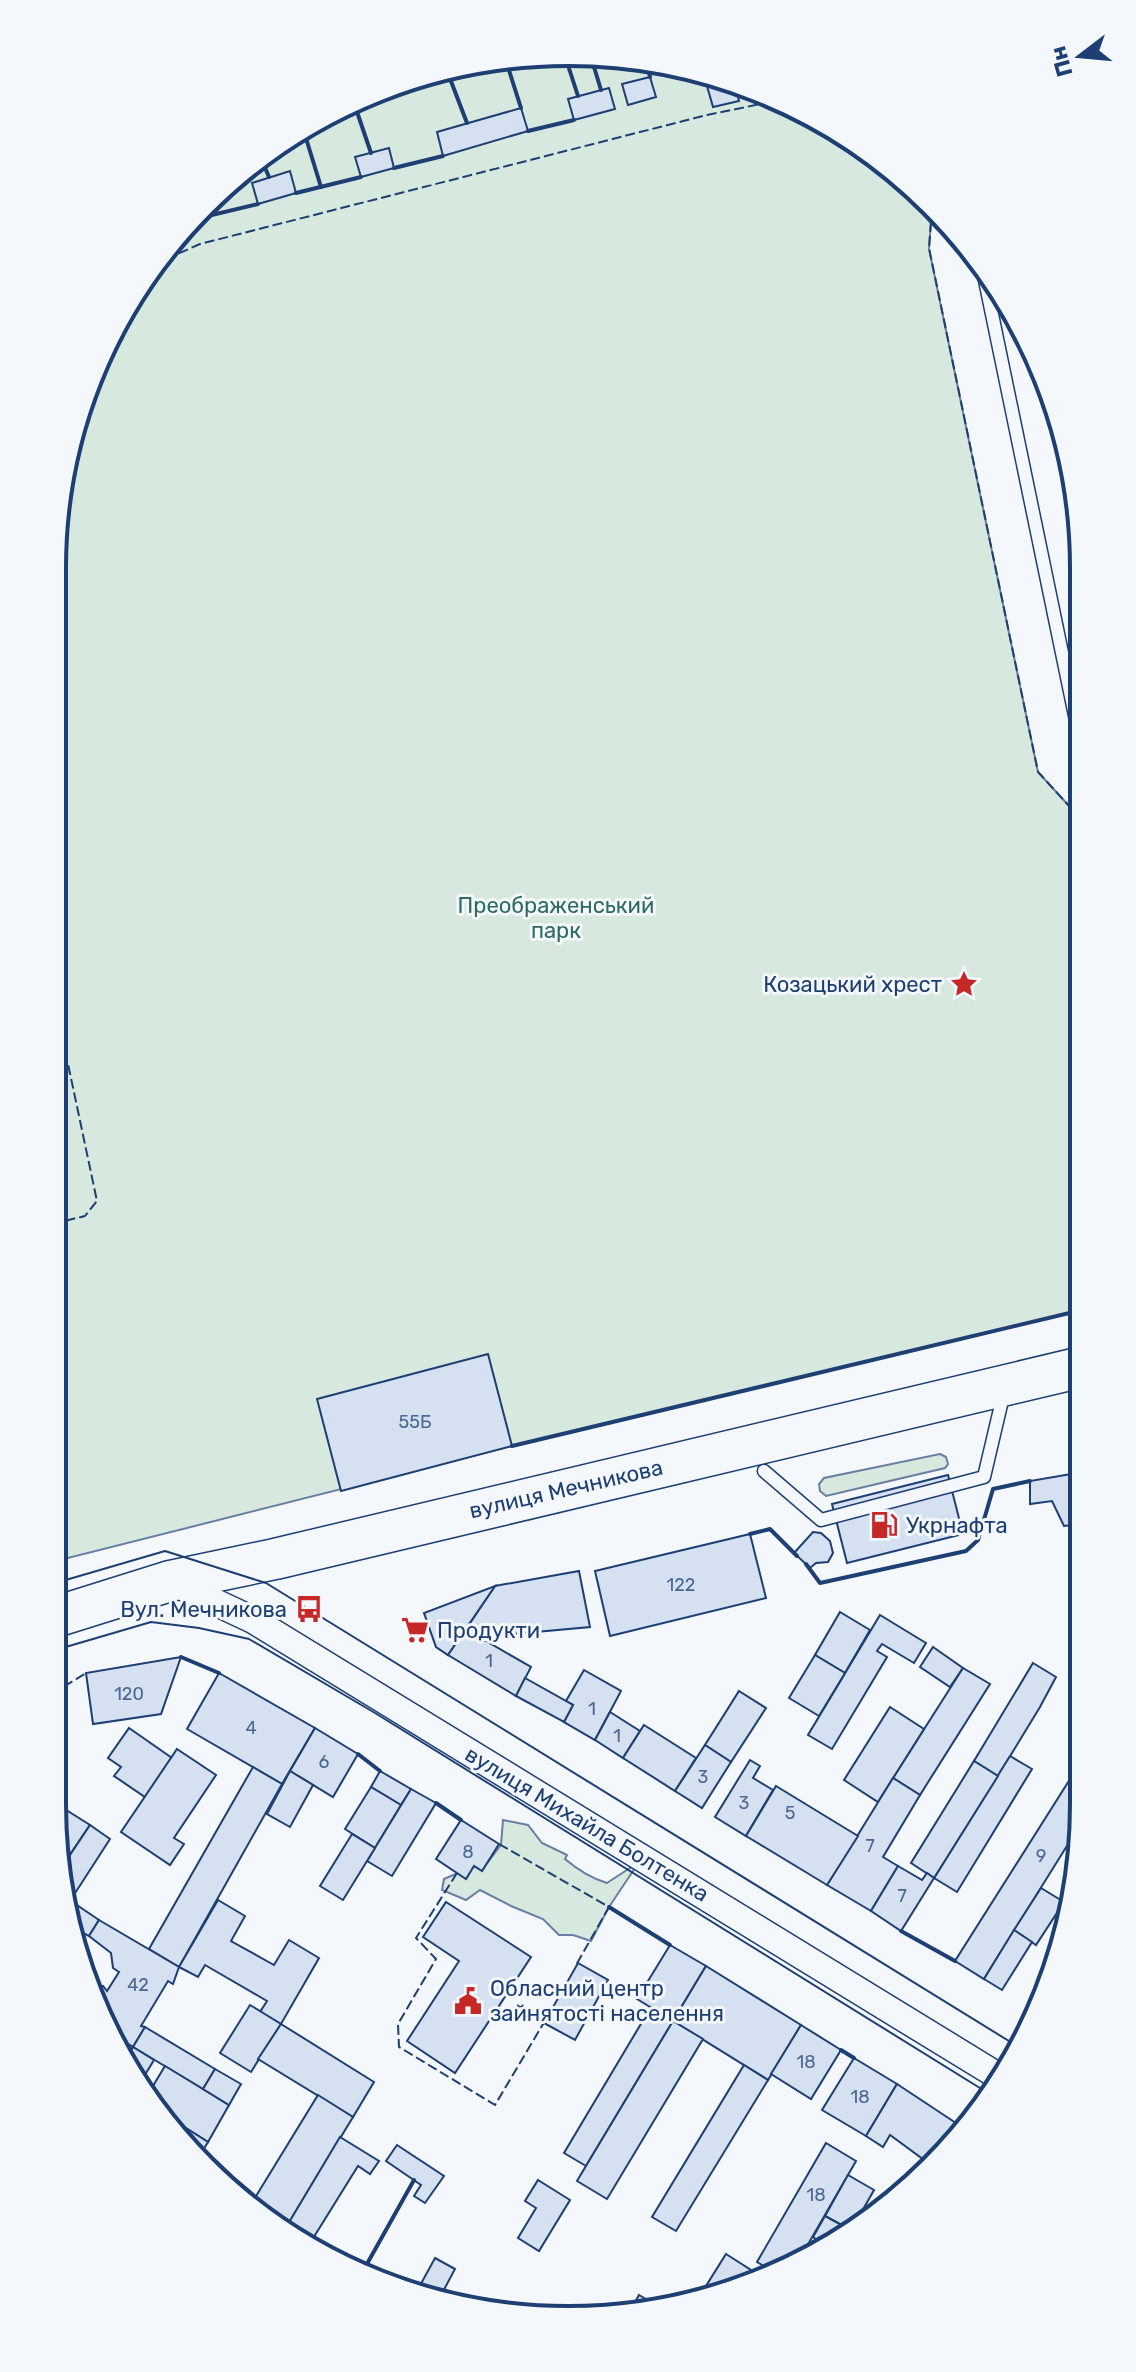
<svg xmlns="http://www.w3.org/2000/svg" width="1136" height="2372" font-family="Rubik,sans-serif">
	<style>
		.green { fill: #d7e8df; stroke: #687fa3; stroke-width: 2 }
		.building { fill: #d5e0f0; stroke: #1d3f73; stroke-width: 2 }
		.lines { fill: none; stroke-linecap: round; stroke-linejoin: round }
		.lane-casing { stroke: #1d3f73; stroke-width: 15 }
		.street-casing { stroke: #1d3f73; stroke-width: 29 }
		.primary-casing { stroke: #1d3f73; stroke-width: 43 }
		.lane { stroke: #f4f7fb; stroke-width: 12 }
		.street { stroke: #f4f7fb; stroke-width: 26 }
		.primary { stroke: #f4f7fb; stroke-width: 40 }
		.tram { stroke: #1d3f73; stroke-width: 2 }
		.fence { stroke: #1d3f73; stroke-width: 2; stroke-dasharray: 10 4; stroke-linecap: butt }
		.wall { stroke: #1d3f73; stroke-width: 4 }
		.labels { text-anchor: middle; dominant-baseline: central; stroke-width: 6; stroke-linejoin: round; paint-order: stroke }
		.number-label { font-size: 18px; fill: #4b6792 }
		.park-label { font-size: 22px; fill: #2c6c60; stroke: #f4f7fb }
		.poi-label { font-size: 22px; fill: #1d3f73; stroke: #f4f7fb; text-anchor: start }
		.street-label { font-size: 22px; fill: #1d3f73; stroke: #f4f7fb }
		.rim { fill: none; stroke: #1d3f73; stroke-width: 4 }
	</style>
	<rect width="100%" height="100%" fill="#f4f7fb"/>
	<g class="green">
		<polygon points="568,52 766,91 882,159 932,208 929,249 1038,772 1081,819 1082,1310 512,1446 52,1562 52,568 91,370 203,203 371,91"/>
		<polygon points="940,1454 946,1457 948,1464 945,1468 826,1496 820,1491 819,1484 824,1478"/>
		<path d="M503,1820L528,1825L542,1843L567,1855L565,1859C578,1870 590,1878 607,1883L639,1862L609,1907L591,1941L573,1935H559L543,1919L511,1906L480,1890L466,1900L442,1890L444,1879L474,1866L482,1870L501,1845Z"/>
	</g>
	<g class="building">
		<polygon points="650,77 656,97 628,105 622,84"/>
		<polygon points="705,79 735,85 739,101 713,107"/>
		<polygon points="609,88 615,109 574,120 568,99"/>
		<polygon points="521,108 528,131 443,156 437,132"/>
		<polygon points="389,148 394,168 361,177 355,157"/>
		<polygon points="290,171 296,193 258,204 252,183"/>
		<polygon points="488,1354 512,1446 341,1491 317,1399"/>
		<polygon points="1083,1472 1083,1524 1064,1526 1052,1501 1030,1504 1030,1481"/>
		<polygon points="948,1475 963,1534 847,1563 832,1504"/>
		<polygon points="813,1532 821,1533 830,1541 833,1553 828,1562 816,1563 810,1568 794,1553"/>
		<polygon points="750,1534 766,1598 610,1636 595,1571"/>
		<polygon points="579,1571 590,1627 479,1637 462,1635 495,1586"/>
		<polygon points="495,1586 448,1655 436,1647 424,1613"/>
		<polygon points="840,1612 870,1630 845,1673 815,1655"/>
		<polygon points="880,1615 926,1643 914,1663 882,1644 877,1651 887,1657 832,1749 808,1735"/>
		<polygon points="420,1622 423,1637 410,1638 408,1623"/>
		<polygon points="462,1635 479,1637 531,1667 516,1696 448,1655"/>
		<polygon points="933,1647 963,1668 950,1687 920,1667"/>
		<polygon points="815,1655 845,1673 819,1716 789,1698"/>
		<polygon points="181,1657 161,1714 93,1724 86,1673"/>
		<polygon points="1033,1663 1056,1677 1040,1707 998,1776 974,1761"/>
		<polygon points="963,1668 990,1684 920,1795 893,1778"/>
		<polygon points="584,1670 621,1691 595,1740 564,1722 573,1705 566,1701"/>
		<polygon points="219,1673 315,1728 282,1784 187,1729"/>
		<polygon points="525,1678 573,1705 564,1722 516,1696"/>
		<polygon points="739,1691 766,1708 731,1762 705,1745"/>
		<polygon points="890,1707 924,1729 878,1802 844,1780"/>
		<polygon points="610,1712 640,1731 623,1758 595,1740"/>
		<polygon points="644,1725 696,1758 675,1791 623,1758"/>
		<polygon points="129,1728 172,1758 145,1797 114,1776 121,1767 108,1758"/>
		<polygon points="315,1728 358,1754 333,1797 290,1771"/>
		<polygon points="705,1745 731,1762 702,1808 675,1791"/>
		<polygon points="177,1749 216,1775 174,1838 184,1844 170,1865 121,1832"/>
		<polygon points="1010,1756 1032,1769 957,1892 934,1878"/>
		<polygon points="1084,1757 1084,1804 1080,1825 984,1979 955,1961"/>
		<polygon points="750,1760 760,1766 753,1778 773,1790 746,1836 715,1817"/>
		<polygon points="974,1761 998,1776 934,1878 911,1863"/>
		<polygon points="253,1767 282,1784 179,1967 149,1949"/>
		<polygon points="290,1771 313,1785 290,1827 267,1814"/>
		<polygon points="380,1771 411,1789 401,1805 371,1787"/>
		<polygon points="893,1778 920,1795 883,1857 898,1866 871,1911 827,1885"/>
		<polygon points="776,1786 858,1836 827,1885 746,1836"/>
		<polygon points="371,1787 401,1805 375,1848 345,1829"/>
		<polygon points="411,1789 436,1803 392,1876 367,1861"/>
		<polygon points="52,1801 90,1825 71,1853 59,1845"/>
		<polygon points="461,1820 499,1844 482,1871 474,1866 466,1879 436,1859"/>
		<polygon points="90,1825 110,1839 70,1901 68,1899 62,1867"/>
		<polygon points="352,1834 375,1848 343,1900 320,1886"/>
		<polygon points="898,1866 922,1880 927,1873 934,1878 901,1931 871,1911"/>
		<polygon points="1041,1888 1064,1902 1036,1945 1014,1930"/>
		<polygon points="68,1899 99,1920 89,1936 81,1932 75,1942"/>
		<polygon points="218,1900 245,1916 231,1941 274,1965 289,1940 319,1958 281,2024 260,2012 267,2001 205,1965 198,1977 179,1967"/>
		<polygon points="446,1902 531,1957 455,2073 407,2041 459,1961 423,1937"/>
		<polygon points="99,1920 179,1967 173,1984 168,1981 141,2026 145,2027 133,2047 115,2036 90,1990 103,1986 107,1991 119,1972 113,1968 111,1953 89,1936"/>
		<polygon points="1014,1930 1032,1942 1002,1990 984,1979"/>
		<polygon points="670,1945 706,1966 673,2021 637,1999"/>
		<polygon points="578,1963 608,1980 575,2040 544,2023"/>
		<polygon points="706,1966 801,2025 768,2080 673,2021"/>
		<polygon points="1049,1977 1045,2002 1038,2012 1031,2007"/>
		<polygon points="250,2005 281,2024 251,2072 220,2053"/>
		<polygon points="651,2007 673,2021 586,2166 564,2153"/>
		<polygon points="673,2021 703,2039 607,2199 577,2181"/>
		<polygon points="281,2024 374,2082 353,2117 258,2059"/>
		<polygon points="801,2025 841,2050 811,2099 771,2074"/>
		<polygon points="145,2027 215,2069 203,2089 133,2047"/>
		<polygon points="115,2036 133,2047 127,2058"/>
		<polygon points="133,2047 154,2060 140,2083 127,2058"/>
		<polygon points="854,2058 897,2084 866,2136 822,2110"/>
		<polygon points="744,2065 768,2080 676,2231 652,2217"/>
		<polygon points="165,2066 229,2105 208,2142 153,2107 147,2096"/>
		<polygon points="215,2069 241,2084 229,2105 203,2089"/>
		<polygon points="897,2084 965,2129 956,2145 927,2167 924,2160 890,2135 883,2147 866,2136"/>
		<polygon points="318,2095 353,2117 285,2229 253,2201"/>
		<polygon points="170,2118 208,2142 200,2155 166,2125"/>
		<polygon points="340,2137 379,2161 370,2174 358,2166 307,2248 285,2229"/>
		<polygon points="826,2143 856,2161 795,2267 776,2273 757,2262"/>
		<polygon points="397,2145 444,2176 425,2203 414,2196 421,2185 386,2161"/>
		<polygon points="848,2175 874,2190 857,2220 847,2228 825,2216"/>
		<polygon points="538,2180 570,2200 539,2251 518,2238 536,2208 525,2201"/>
		<polygon points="825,2216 847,2228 825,2245 813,2237"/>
		<polygon points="726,2254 762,2277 715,2291 706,2286"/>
		<polygon points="435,2258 455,2269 439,2299 417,2291"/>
		<polygon points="639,2295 661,2308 635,2316 628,2315"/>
	</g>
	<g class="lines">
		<g class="lane-casing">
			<g id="lane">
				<polyline points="981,261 1080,740"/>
				<polyline points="764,1471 821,1520 984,1477 1004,1392"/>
			</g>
		</g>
		<g class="street-casing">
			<polyline id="street" points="170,1581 253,1620 998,2076"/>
		</g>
		<g class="primary-casing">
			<polyline id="primary" points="52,1618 170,1581 275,1559 1082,1367"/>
		</g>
		<use href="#lane" class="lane"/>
		<use href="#street" class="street"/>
		<use href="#primary" class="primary"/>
		<g class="tram">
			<polyline points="52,1584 165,1551 266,1583 1017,2046"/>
			<polyline points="52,1651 151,1622 199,1628 249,1639 375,1713 988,2093"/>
		</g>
		<g class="fence">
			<polyline points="932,208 929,248 1038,772 1081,819"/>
			<polyline points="166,259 200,244 707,115 780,100"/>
			<polyline points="52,1224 85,1216 97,1201 68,1064 52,1063"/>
			<polyline points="52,1694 86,1673"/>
			<polyline points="499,1844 609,1907 575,1967"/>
			<polyline points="457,1873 416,1938 436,1959 398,2024 399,2047 495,2105 546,2019"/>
		</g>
		<g class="wall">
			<polyline points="564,53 578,96"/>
			<polyline points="591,57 601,90"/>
			<polyline points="507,64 521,108"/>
			<polyline points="648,68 650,77"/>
			<polyline points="449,76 467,123"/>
			<polyline points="354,103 371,153"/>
			<polyline points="528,131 574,120"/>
			<polyline points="305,135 321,187"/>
			<polyline points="263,163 269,177"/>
			<polyline points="394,168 443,156"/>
			<polyline points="296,193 361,177"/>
			<polyline points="195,219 258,204"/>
			<polyline points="512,1446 1082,1310"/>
			<polyline points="750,1534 770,1529 797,1556"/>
			<polyline points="806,1564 820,1583 966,1551 978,1540 993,1489 1030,1481"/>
			<polyline points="181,1657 219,1673"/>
			<polyline points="358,1754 380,1771"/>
			<polyline points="436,1803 461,1820"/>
			<polyline points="609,1907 670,1945"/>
			<polyline points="901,1931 955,1961"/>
			<polyline points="841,2050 854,2058"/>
			<polyline points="363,2271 414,2180"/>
		</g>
	</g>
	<defs>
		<g id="sight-bare" transform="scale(2.16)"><path d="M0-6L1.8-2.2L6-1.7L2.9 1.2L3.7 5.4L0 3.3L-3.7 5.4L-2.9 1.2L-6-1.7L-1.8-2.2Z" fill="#c62828" stroke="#f4f7fb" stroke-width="2.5" paint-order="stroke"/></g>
		<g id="fuel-bare" transform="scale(2.16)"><path d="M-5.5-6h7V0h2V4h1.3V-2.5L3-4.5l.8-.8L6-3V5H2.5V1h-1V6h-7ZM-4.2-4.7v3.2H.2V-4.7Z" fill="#c62828" stroke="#f4f7fb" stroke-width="2.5" paint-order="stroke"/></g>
		<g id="bus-bare" transform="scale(2.16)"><path d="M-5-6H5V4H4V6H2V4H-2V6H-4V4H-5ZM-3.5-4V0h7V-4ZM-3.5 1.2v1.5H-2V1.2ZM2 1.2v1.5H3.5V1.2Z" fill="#c62828" stroke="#f4f7fb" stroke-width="2.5" paint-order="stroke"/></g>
		<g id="supermarket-bare" transform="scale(2.16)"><path d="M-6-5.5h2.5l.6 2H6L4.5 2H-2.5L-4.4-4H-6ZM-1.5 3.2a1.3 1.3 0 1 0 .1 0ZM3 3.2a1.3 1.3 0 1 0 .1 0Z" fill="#c62828" stroke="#f4f7fb" stroke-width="2.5" paint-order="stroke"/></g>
		<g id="civic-bare" transform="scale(2.16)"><path d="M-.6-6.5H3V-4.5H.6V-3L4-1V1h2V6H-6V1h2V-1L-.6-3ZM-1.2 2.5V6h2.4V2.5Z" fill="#c62828" stroke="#f4f7fb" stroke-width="2.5" paint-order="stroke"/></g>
	</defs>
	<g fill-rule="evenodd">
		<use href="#sight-bare" x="964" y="984"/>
		<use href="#fuel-bare" x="884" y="1525"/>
		<use href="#bus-bare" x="309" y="1609"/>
		<use href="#supermarket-bare" x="415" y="1630"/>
		<use href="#civic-bare" x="468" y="2001"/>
	</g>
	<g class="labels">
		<g class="number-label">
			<text x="415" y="1422">55Б</text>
			<text x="681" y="1585">122</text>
			<text x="489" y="1661">1</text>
			<text x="129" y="1694">120</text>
			<text x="592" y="1709">1</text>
			<text x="251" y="1728">4</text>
			<text x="617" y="1736">1</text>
			<text x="324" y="1762">6</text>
			<text x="703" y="1777">3</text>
			<text x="744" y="1803">3</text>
			<text x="790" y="1813">5</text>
			<text x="870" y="1846">7</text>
			<text x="468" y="1852">8</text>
			<text x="1041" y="1856">9</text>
			<text x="902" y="1896">7</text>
			<text x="138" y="1985">42</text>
			<text x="806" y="2062">18</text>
			<text x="860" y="2097">18</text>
			<text x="816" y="2195">18</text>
		</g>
		<g class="park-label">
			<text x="556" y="905">Преображенський<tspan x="556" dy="25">парк</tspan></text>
		</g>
		<g class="poi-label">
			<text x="942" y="984" text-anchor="end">Козацький хрест</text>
			<text x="906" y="1525">Укрнафта</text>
			<text x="287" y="1609" text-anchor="end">Вул. Мечникова</text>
			<text x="437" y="1630">Продукти</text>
			<text x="490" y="1988">Обласний центр<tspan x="490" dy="25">зайнятості населення</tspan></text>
		</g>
		<g class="street-label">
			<text transform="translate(566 1489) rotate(-13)">вулиця Мечникова</text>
			<text transform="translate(587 1824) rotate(31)">вулиця Михайла Болтенка</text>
		</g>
	</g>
	<path d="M0 0H1136V2372H0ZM568 66H568A502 502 0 0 1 1070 568V1804A502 502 0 0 1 568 2306H568A502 502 0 0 1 66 1804V568A502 502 0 0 1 568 66Z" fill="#f4f7fb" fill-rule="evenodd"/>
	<path class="rim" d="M568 66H568A502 502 0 0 1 1070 568V1804A502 502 0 0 1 568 2306H568A502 502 0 0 1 66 1804V568A502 502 0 0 1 568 66Z"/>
	<g transform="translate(1080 56) rotate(254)" stroke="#f4f7fb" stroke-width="6" paint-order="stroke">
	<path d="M0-6L14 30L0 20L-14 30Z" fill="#1d3f73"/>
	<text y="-12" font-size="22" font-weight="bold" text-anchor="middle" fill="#1d3f73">Пн</text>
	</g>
</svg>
